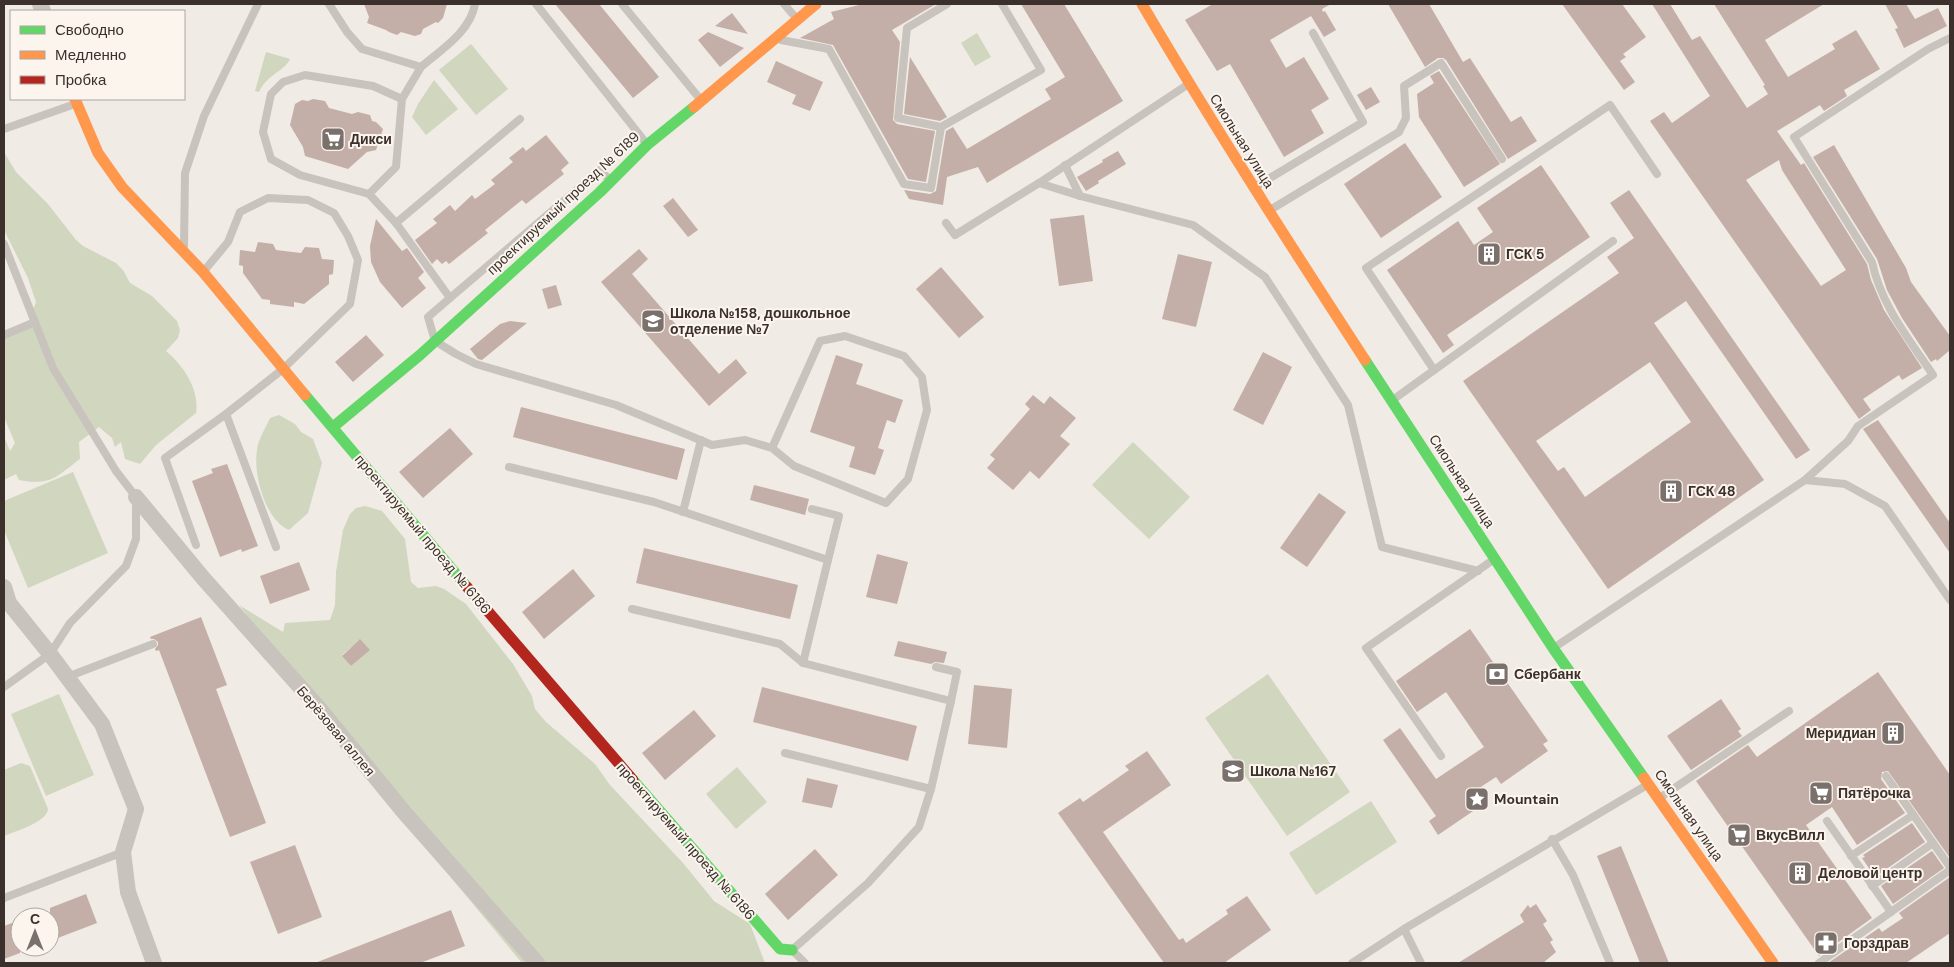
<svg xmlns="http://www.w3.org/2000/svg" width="1954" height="967" font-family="'DM Sans',sans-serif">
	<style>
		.green { fill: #d1d6bf; fill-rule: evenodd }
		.building { fill: #c3afa7; fill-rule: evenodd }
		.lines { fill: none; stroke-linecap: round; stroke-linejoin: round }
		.lane { stroke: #c9c3be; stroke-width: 8 }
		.street { stroke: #c9c3be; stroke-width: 16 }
		.fast { stroke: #63d668; stroke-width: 11 }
		.slow { stroke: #ff974d; stroke-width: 11 }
		.jam { stroke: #b3261e; stroke-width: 11 }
		.labels { text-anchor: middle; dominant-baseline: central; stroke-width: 4; stroke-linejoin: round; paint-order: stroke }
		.poi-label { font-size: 14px; font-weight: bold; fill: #3b302b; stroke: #fbf5ee; text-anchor: start }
		.street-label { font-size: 14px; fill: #3b302b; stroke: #fbf5ee }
	</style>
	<rect width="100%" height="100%" fill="#f0ebe5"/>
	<g class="green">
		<polygon points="977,33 991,57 975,66 961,43"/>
		<polygon points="471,44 508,89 476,115 439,70"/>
		<path d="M266,52L290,59C284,72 268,73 259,92L255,91Z"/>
		<polygon points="434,80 458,109 426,135 412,117 418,104"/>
		<path d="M4,152L16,172L48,204L76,240L83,246L116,263L123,270L130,283L152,296L177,321L180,330L178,338L166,351C183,365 200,390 196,413L156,445L140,464L125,459L121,442L115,447L112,438L99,427L79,442L80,459C56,477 51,486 19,480L16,474L4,480V436L10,451L15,443L4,417V335L28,324L36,302L28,278L4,230Z"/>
		<path d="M279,415L295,424L301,432L313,439L322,463L308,513L289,530C265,520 253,474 257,450C258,440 266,427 270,418Z"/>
		<polygon points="1133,442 1190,497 1149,539 1092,485"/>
		<polygon points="73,472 108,553 28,588 4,530 4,501"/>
		<path d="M365,506L382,511L405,539L411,582L418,588L436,586L444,589L466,604L513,664L532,696L535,709L546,722L595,764L610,785L683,863L714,901L750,924L765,963H522L418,838L239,605L283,632L285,623L330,620L335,605L336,572L343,530L350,514L356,508ZM359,640L369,650L351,666L342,655Z"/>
		<polygon points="1268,674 1350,792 1287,836 1205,718"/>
		<polygon points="59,694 94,775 46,796 11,714"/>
		<path d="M21,763L30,766L48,809C47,822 16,831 4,836V770Z"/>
		<polygon points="737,767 767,802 736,829 706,794"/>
		<polygon points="1371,801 1397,842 1316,895 1289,853"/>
	</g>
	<g class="building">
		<polygon points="364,4 447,4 443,18 438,23 436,22 423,29 421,34 415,36 401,32 397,35 389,32 386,30 367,23 369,17"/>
		<polygon points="555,4 599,4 659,77 633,98"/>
		<polygon points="863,4 936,4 892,30 900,42 893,120 897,124 935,131 926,182 908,179 833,45 800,38 834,19 831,12"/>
		<polygon points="1021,4 1064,4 1123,101 987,183 978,167 947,177 943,205 909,199 904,190 930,194 936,191 946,131 953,127 967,149 1051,99 1045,89 1065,77"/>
		<polygon points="1213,4 1331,4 1322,9 1323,12 1325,11 1336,30 1324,37 1311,16 1270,40 1286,68 1304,57 1329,99 1311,110 1324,133 1284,157 1230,64 1217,71 1185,20"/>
		<polygon points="1388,4 1429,4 1463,62 1470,58 1511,122 1521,116 1537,141 1508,159 1446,60 1443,58 1438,58 1425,67"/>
		<polygon points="1562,4 1622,4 1646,37 1623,54 1626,57 1620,61 1635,82 1624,90"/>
		<path d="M1652,4H1670L1692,40L1700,36L1747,108L1768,94L1763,86L1765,85L1714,4H1824L1765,40L1788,77L1835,49L1832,44L1856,30L1880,69L1844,90L1847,96L1824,111L1820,105L1777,131L1801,165L1804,163L1867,264L1871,280L1884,310L1922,368L1902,380L1899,375L1863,399L1871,410L1859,419L1650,121L1664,112L1672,123L1710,96ZM1779,160L1782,170L1846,270L1821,286L1746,180Z"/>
		<polygon points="1885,4 1906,4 1915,19 1938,8 1947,26 1904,48 1895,29 1898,28"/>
		<polygon points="732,13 748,34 715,26"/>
		<polygon points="708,32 744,48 720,67 698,40"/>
		<polygon points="910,57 947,117 940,121 904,114"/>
		<polygon points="776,61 823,82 810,111 792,104 796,95 767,82"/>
		<polygon points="1439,71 1500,164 1464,187 1419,117 1417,94 1434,83 1430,76"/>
		<polygon points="1371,87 1380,102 1366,110 1357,95"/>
		<polygon points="313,99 325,101 329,108 352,114 358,112 370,115 372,121 376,122 383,129 376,150 367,152 348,169 305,156 303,147 290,125 295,104 302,100 308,101"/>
		<polygon points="546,135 569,163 561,170 564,174 526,204 522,200 485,230 488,233 449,264 446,261 442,264 437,259 432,264 415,240 437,223 433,219 450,205 455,211 472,195 475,199 495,184 491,180 513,162 509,158 523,147 526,151"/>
		<polygon points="1405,143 1442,197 1381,238 1344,184"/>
		<polygon points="1834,145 1906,268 1911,282 1950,336 1950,350 1937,361 1936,359 1931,362 1902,318 1887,290 1877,259 1813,157"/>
		<polygon points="1118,151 1126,164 1098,181 1099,183 1086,191 1077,177 1103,162 1102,160"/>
		<polygon points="1541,165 1590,237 1447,335 1454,345 1443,353 1387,270 1458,221 1474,245 1493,232 1477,208"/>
		<path d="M1629,190L1810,450L1796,459L1686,301L1654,323L1764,480L1608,589L1463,381L1619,273L1607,257L1634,238L1610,203ZM1650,362L1691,422L1585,497L1564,467L1558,471L1536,441Z"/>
		<polygon points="673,198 698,230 688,237 663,206"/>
		<polygon points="1084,215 1093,281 1059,286 1050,219"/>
		<polygon points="376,219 402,251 407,248 424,272 418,278 426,288 402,308 380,282 371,262 370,246"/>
		<polygon points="258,242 273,244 276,250 301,253 305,247 319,248 322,259 334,260 333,274 329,275 329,284 304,304 294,302 294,307 270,304 270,300 262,299 243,273 243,266 239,265 240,250 255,252"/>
		<polygon points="639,249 648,259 632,274 719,374 736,359 747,373 709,406 601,282"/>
		<polygon points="1178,254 1212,262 1196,327 1162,319"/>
		<polygon points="941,267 984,317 959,338 916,289"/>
		<polygon points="556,285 562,305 548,309 542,289"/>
		<polygon points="510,321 527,323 482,360 478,359 470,349 500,324"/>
		<polygon points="366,335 384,355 353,382 335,362"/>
		<polygon points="1263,352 1292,367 1263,425 1233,410"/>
		<polygon points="836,355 863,364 856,384 903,400 895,423 887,420 878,448 884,450 875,475 849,467 855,447 810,432"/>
		<polygon points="1033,395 1044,404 1050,396 1076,418 1060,436 1070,444 1039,479 1030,471 1013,490 987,468 995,459 990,455 1030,409 1025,404"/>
		<polygon points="521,407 685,449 677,480 513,437"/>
		<polygon points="1878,420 1950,523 1950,553 1863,429"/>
		<polygon points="450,428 473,454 423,498 399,472"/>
		<polygon points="227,464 258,546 242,552 241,549 220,557 192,481 213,473 211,469"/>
		<polygon points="754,485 809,499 805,515 750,500"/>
		<polygon points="1319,493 1346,512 1307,567 1280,548"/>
		<polygon points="644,548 798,585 790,619 636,583"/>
		<polygon points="877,554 908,562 897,604 866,597"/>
		<polygon points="299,562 310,590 270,604 260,576"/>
		<polygon points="573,569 595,596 544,639 522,612"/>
		<polygon points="201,617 227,685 216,689 266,823 230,837 159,650 156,651 155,649 158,645 158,642 154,639 151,639 150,637"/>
		<polygon points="1470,629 1548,741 1543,744 1548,751 1501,784 1496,777 1473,792 1482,805 1438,835 1429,821 1436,816 1383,740 1400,728 1436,779 1484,747 1446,692 1417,712 1396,681"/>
		<polygon points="360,639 370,650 351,666 342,656"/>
		<polygon points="898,641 947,652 944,663 935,662 931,664 894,656"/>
		<polygon points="1878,672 1950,775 1950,858 1888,771 1882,772 1881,779 1905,813 1857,845 1832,807 1806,825 1872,918 1819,956 1696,781 1748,745 1757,757"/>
		<polygon points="974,685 1012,689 1007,748 968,744"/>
		<polygon points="762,687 917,726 908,761 753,722"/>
		<polygon points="1721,699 1741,729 1738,731 1742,736 1691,770 1667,736"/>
		<polygon points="694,710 716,736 665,780 642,753"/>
		<polygon points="1147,751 1171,785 1103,832 1179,940 1183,938 1186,943 1228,914 1226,910 1247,896 1271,930 1224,963 1164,963 1058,813 1080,798 1083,802 1129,770 1125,766"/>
		<polygon points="807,778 838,785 832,808 802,802"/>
		<polygon points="1912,823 1925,842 1875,877 1862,858 1865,857 1863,855"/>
		<polygon points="295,845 322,917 278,934 250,862"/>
		<polygon points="1621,846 1669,963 1640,963 1597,856"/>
		<polygon points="815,849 838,875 788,920 765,894"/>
		<polygon points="1932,851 1944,868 1893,904 1881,886"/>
		<polygon points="1950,877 1950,933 1906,963 1828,963 1879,928 1882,932 1903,918 1899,913"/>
		<polygon points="86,894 97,923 50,941 50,908"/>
		<polygon points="1536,904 1547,921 1543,924 1553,940 1550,942 1556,952 1543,963 1458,963 1524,922 1520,915 1528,905 1530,908"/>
		<polygon points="451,910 465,946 420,963 315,963"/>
		<polygon points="20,920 20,953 4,959 4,926"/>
	</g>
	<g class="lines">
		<g class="lane">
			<path d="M329,4L347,32L362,49L421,67C442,49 470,32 475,4"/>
			<polyline points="536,4 646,143"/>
			<polyline points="622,4 700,99"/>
			<polyline points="784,4 796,18"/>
			<polyline points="947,4 907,28 898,118 941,127 1041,70 1002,4"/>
			<polyline points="781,40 829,49 904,184 931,188 941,127"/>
			<polyline points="520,119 396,223 450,298 428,317 435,341 456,354 476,364 616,405 712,445 745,440 772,448 820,341 845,336 904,356 922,377 927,410 908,479 886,503 794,466 772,448"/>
			<polyline points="4,129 75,104"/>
			<polyline points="1065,165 1080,196"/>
			<polyline points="1039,183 1080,196 1193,225 1265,277 1348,405 1382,547 1478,571"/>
			<polyline points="1255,187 1363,122 1313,33"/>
			<polyline points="369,194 300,175 271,159 263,132 271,94 283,82 305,75 373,86 402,99"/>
			<polyline points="1270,210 1399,132 1406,118 1404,86 1441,63 1502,159"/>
			<polyline points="396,223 369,194 396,167 402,99 421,67"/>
			<polyline points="946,223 955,235 1039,183 1187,85"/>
			<polyline points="4,244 53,368 116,471 136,497 136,539 126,566 70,623 50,654 4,687"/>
			<polyline points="184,246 185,173 204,116 258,4"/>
			<polyline points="450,298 600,170 610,180"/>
			<polyline points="4,335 35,322"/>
			<polyline points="1434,370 1366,268 1610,105 1657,174"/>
			<polyline points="1394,399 1613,241"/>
			<polyline points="226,414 276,547"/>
			<polyline points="509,467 654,502 828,560 803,663 951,701 931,789 919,827 868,883 792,950 805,963"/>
			<path d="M1805,480L1848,441L1858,426L1933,375C1909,339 1881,305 1872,262L1794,137L1928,49L1950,38"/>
			<polyline points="812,509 839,516 828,560"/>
			<polyline points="683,512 701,440"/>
			<polyline points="196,545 165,458 226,414 283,369 350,304 358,260 348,236 334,213 308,200 268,198 240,212 228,242 204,271"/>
			<polyline points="632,609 780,644 803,663"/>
			<polyline points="1555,647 1805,480 1845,484 1885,506 1950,600"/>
			<polyline points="936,667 957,672 951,701"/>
			<polyline points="67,677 153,644"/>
			<polyline points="785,753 931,789"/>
			<polyline points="1441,756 1366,648 1493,560"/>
			<polyline points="1886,776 1950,867"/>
			<polyline points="1661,797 1789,711"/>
			<polyline points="1827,821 1891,912"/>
			<polyline points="1552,839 1573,875 1610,963"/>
			<polyline points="1851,856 1913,815"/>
			<polyline points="1872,886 1933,843"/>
			<polyline points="4,898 123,852"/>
			<polyline points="1404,929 1421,963"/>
			<polyline points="1352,963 1404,929 1647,785"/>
			<polyline points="1819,963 1950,870"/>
		</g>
		<g class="street">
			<polyline points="40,4 43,11"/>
			<polyline points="136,497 203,578 318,707 403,811 537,963"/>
			<polyline points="4,587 9,603 50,654 102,724 136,809 123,852 128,892 154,963"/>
		</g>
		<g class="fast">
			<polyline points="1365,360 1553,648 1644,778"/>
			<polyline points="305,395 467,587"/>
			<polyline points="333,427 420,355 600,192 647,145 694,107"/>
			<polyline points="633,780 780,949 792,950"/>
		</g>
		<g class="slow">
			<path d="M1142,4C1213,125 1289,243 1365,360"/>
			<polyline points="75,99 98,153 122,187 203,272 305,395"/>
			<polyline points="694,107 816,4"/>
			<polyline points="1644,778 1773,963"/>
		</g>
		<polyline class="jam" points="467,587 633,780"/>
	</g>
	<defs>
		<g id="supermarket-square" transform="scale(1.25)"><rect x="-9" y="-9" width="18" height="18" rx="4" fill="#7a716c" stroke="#fbf5ee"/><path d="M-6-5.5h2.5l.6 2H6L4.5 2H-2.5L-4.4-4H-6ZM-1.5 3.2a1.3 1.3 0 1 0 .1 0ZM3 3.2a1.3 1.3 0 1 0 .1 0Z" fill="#fff"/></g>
		<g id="building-square" transform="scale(1.25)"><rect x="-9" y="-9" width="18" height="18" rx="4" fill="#7a716c" stroke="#fbf5ee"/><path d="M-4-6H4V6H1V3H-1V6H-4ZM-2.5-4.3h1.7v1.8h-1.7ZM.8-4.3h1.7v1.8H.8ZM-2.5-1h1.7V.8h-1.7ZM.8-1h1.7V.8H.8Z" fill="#fff"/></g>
		<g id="school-square" transform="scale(1.25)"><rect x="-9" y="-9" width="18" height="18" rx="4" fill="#7a716c" stroke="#fbf5ee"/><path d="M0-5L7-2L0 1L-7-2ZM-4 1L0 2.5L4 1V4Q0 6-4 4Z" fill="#fff"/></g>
		<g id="bank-square" transform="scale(1.25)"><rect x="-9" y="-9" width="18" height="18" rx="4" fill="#7a716c" stroke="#fbf5ee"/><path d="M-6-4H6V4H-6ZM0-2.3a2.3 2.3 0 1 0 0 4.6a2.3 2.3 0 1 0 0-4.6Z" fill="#fff"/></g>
		<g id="sight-square" transform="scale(1.25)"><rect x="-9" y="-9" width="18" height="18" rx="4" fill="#7a716c" stroke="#fbf5ee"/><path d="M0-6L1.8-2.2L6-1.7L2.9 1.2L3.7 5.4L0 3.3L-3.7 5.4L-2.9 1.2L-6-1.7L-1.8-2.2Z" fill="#fff"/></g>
		<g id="pharmacy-square" transform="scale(1.25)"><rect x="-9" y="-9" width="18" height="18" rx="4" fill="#7a716c" stroke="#fbf5ee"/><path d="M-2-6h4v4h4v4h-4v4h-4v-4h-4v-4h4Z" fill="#fff"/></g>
	</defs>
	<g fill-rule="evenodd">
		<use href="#supermarket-square" x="333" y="139"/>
		<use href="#building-square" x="1489" y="254"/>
		<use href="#school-square" x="653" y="321"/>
		<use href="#building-square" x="1671" y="491"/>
		<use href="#bank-square" x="1497" y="674"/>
		<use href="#building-square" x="1893" y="733"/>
		<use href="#school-square" x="1233" y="771"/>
		<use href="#supermarket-square" x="1821" y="793"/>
		<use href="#sight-square" x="1477" y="799"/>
		<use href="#supermarket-square" x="1739" y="835"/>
		<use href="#building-square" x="1800" y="873"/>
		<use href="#pharmacy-square" x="1826" y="943"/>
	</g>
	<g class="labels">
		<g class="poi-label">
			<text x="350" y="139">Дикси</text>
			<text x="1506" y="254">ГСК 5</text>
			<text x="670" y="313">Школа №158, дошкольное<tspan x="670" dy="16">отделение №7</tspan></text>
			<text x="1688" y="491">ГСК 48</text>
			<text x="1514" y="674">Сбербанк</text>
			<text x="1876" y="733" text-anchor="end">Меридиан</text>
			<text x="1250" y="771">Школа №167</text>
			<text x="1838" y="793">Пятёрочка</text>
			<text x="1494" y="799">Mountain</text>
			<text x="1756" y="835">ВкусВилл</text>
			<text x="1818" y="873">Деловой центр</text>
			<text x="1844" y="943">Горздрав</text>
		</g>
		<g class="street-label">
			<text transform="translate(1242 141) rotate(58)">Смольная улица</text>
			<text transform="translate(563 203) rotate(-43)">проектируемый проезд № 6189</text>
			<text transform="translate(1462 481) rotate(57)">Смольная улица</text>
			<text transform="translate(423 534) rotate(50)">проектируемый проезд № 6186</text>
			<text transform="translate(336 731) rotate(50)">Берёзовая аллея</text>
			<text transform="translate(1689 815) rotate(55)">Смольная улица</text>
			<text transform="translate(686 841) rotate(49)">проектируемый проезд № 6186</text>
		</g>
	</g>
	<rect width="1954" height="967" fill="none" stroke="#3b302b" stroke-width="10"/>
	<rect x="10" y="10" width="175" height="90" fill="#fbf5ee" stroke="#aea6a0"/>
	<rect x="20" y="26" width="25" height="8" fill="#63d668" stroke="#aea6a0"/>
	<text x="55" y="35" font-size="15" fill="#3b302b">Свободно</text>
	<rect x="20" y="51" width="25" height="8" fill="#ff974d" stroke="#aea6a0"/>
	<text x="55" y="60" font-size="15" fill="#3b302b">Медленно</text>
	<rect x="20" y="76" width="25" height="8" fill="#b3261e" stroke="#aea6a0"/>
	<text x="55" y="85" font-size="15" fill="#3b302b">Пробка</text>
	<g transform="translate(35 932)"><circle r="24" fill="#fbf5ee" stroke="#aea6a0"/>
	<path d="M0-4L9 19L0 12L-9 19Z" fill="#7a716c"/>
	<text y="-8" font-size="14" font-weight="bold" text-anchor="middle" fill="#3b302b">С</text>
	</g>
</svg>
